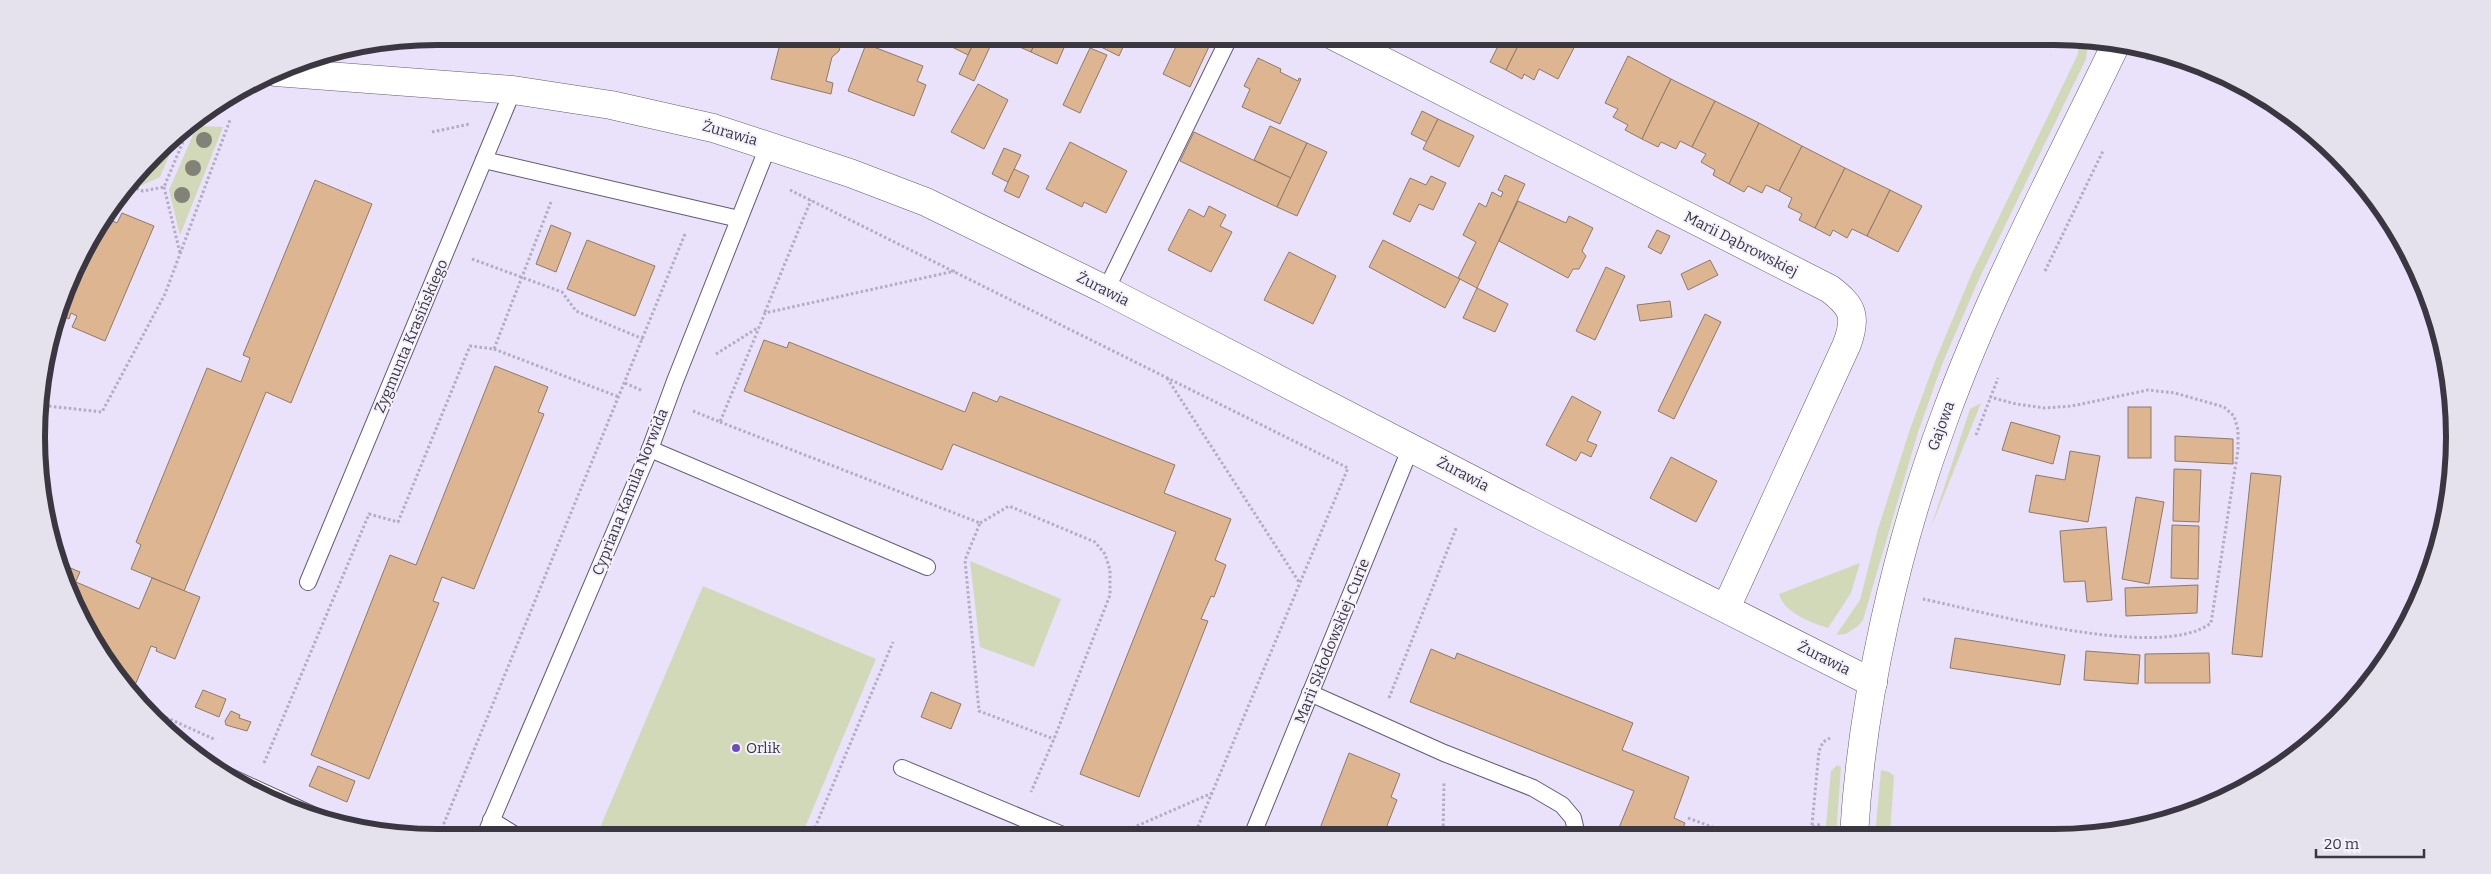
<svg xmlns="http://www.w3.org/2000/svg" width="2491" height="874" font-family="Bitter,serif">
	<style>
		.green { fill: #d2d9b9 }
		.building { fill: #ddb691; stroke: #8d7a68 }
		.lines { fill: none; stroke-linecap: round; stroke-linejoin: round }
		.service-casing { stroke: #645b71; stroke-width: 18 }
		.minor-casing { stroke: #645b71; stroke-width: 29 }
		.tertiary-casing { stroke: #645b71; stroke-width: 29 }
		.path { stroke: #b4acc1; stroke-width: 3; stroke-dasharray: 2.5 2.5; stroke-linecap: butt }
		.service { stroke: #fff; stroke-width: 16 }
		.minor { stroke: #fff; stroke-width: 28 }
		.tertiary { stroke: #fff; stroke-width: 28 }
		.tree { fill: #838279 }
		.poi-dot { fill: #6c4cc5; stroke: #f5f1fc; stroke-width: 2 }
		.labels { text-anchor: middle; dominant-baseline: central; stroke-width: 4; stroke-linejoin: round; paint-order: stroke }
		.street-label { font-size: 15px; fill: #3b3741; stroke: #f5f1fc }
		.poi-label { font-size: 15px; fill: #3b3741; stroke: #f5f1fc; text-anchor: start }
		.rim { fill: none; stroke: #3b3741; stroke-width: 6 }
	</style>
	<rect width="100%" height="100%" fill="#eae1fb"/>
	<g class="green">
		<polygon points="2078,39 2088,41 2086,59 1979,279 1943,362 1918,432 1863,620 1858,626 1846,634 1836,635 1860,600 1878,529 1910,429 1936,359 1972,273 2078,54"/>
		<polygon points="201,126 223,127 180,235 169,190 193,135"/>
		<polygon points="179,132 160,177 140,186 130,181"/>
		<polygon points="1981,403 1930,530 1970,409"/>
		<polygon points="970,561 1061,599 1034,667 980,647"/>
		<path d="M1860,563L1851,593L1828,628C1812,623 1784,613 1779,594Z"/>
		<polygon points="703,586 876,659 801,837 596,837"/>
		<polygon points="1837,765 1841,767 1836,835 1825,835 1831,771"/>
		<polygon points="1881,770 1889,772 1894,776 1890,835 1875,835"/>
	</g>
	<g class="building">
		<polygon points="609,36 641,36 640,41"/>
		<polygon points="782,36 843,36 839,51 832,57 826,81 833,83 831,94 771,79"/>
		<polygon points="950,36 977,36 968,55 946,44"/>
		<polygon points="977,36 995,36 974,81 959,74"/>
		<polygon points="1017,36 1038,36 1031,52 1013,44"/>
		<polygon points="1038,36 1069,36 1057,64 1031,52"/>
		<polygon points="1099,36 1128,36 1119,56 1095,44"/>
		<polygon points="1181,36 1214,36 1190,87 1163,74"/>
		<polygon points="1474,36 1523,36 1506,70 1490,62 1497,48"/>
		<polygon points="1523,36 1580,36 1558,79 1539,69 1534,80 1524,74 1522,79 1506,70"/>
		<polygon points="866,44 923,66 917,81 926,85 914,116 848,91"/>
		<polygon points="1090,48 1107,55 1080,113 1063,105"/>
		<polygon points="1628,56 1671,79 1642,139 1625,130 1628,125 1613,117 1618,109 1605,103"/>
		<polygon points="1258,58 1281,69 1280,72 1298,81 1299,78 1301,79 1280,124 1242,107 1250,89 1244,86"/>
		<polygon points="1671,79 1715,101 1692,147 1680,141 1676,149 1661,142 1658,147 1642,139"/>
		<polygon points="978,84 1008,100 984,149 951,132"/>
		<polygon points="1715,101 1759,123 1729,184 1713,175 1715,170 1701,162 1706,154 1692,147"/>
		<polygon points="1422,111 1438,119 1427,142 1411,134"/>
		<polygon points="1438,119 1474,136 1459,167 1423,149"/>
		<polygon points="1759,123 1802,146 1779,191 1766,185 1762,193 1748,186 1744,192 1729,184"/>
		<polygon points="1270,126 1307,143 1291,178 1254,160"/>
		<polygon points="1194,132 1291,178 1277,207 1180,161"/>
		<polygon points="1070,142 1127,171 1106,213 1084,202 1082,207 1046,189"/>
		<polygon points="1307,143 1327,152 1297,216 1277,207"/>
		<polygon points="1802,146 1845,168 1815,228 1799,220 1802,214 1788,207 1792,198 1779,191"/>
		<polygon points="1004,148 1021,155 1008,182 992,174"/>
		<polygon points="1845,168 1890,190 1867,236 1852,229 1847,238 1833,230 1830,236 1815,228"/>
		<polygon points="1014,169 1029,176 1019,198 1004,191"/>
		<polygon points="1505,175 1525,184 1477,288 1458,278 1476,242 1463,235 1479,203 1486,207 1492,192 1501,197 1503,192 1498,190"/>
		<polygon points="1431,176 1446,183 1433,210 1419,204 1410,222 1393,214 1410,178 1426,185"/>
		<polygon points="315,180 372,204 291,403 266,392 184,591 131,569 141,545 136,542 207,368 241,382 250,358 243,355"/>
		<polygon points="1890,190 1922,206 1898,252 1867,236"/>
		<polygon points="1518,201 1566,223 1569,216 1593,228 1582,251 1586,256 1579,269 1573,269 1568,278 1499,241"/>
		<polygon points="1209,206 1226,215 1220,226 1232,232 1211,272 1168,250 1189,209 1204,217"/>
		<polygon points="107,213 113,216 111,220 117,223 122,213 154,226 105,341 72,327 77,316 71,313 69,319 61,315 78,259"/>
		<polygon points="551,225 571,233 556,272 536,264"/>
		<polygon points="1657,230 1670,236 1661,254 1648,247"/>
		<polygon points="587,240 655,266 635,316 567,289"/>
		<polygon points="1383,240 1460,279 1445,308 1369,267"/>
		<polygon points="1289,252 1336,276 1313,324 1264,300"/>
		<polygon points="1710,260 1718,275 1688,290 1681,274"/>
		<polygon points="1606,267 1625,276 1595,340 1576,331"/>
		<polygon points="1477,288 1508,304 1495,332 1463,318"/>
		<polygon points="1670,301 1672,317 1640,321 1637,305"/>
		<polygon points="1705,314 1721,322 1674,419 1658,411"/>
		<polygon points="764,340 787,348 789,342 965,412 973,392 997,402 1000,396 1175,465 1164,493 1231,519 1215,560 1226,565 1214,597 1211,596 1201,619 1208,621 1139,797 1080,774 1176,532 953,444 942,470 744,391"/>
		<polygon points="495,366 548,387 538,412 544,414 474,589 442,577 433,601 439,603 369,779 311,755 390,555 416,565"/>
		<polygon points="1572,396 1601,412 1587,441 1597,445 1591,457 1581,452 1576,461 1546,445"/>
		<rect x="2128" y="407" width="23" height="51"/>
		<polygon points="2011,422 2060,436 2053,464 2002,450"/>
		<polygon points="2175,436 2233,439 2233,464 2175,461"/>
		<polygon points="2070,451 2100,456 2088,522 2029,512 2036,475 2065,480"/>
		<polygon points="1671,457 1717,481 1696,522 1650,498"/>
		<polygon points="2174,469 2201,470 2199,522 2173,521"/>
		<polygon points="2251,473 2281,476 2262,657 2232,654"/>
		<polygon points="2136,497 2164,502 2149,584 2122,579"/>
		<polygon points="2172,525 2199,526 2198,579 2171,578"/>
		<polygon points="2106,527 2112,600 2087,602 2085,581 2064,582 2060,531"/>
		<polygon points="61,564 80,572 72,590"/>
		<polygon points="152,578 200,597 175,659 156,651 157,648 151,646 136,683 116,675 104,660 72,590 76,582 139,609"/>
		<polygon points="2198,585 2197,613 2126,616 2125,588"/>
		<polygon points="1955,638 2065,655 2060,685 1950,668"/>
		<polygon points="1431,649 1455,659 1457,653 1633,723 1622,750 1689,777 1674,818 1685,823 1680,835 1616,835 1634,791 1410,702"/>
		<polygon points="2086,651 2140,655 2138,684 2084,680"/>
		<polygon points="2209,653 2210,683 2145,683 2145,654"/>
		<polygon points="203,690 226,699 219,717 195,707"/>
		<polygon points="931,692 961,704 951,729 921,717"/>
		<polygon points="231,711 240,715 239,718 251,722 247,731 226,725 225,721"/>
		<polygon points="1349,753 1400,774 1391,797 1397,800 1383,836 1317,836"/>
		<polygon points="318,766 355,781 347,802 309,786"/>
	</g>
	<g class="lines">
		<g class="service-casing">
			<g id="service">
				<polyline points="484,160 739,219"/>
				<polyline points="1106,290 1230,36"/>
				<polyline points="650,449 927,567"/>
				<polyline points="308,582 513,90"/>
				<polyline points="1310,693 1444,753 1533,788 1562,805 1573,818 1577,835"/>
				<polyline points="211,768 317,817"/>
				<polyline points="902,768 1065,836"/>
				<polyline points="491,820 520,838"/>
				<polyline points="1252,836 1411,447"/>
				<polyline points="484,838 650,449 675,381 769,144"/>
			</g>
		</g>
		<g class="minor-casing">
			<g id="minor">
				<path d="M1334,36L1830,289C1853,307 1857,316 1847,344L1726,608"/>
				<polyline points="275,72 513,90 611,105 713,128 850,173 926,202 1106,290 1544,517 1873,683"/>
			</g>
		</g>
		<g class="tertiary-casing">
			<path id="tertiary" d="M1854,835C1862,698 1897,544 1945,416C1992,288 2057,167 2116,44"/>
		</g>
		<g class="path">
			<polyline points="2147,60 2152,49"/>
			<polyline points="432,132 470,124"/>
			<polyline points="127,185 143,191 164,187 190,125"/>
			<polyline points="164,187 180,253"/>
			<polyline points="790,190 1348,468 1194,836"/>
			<polyline points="472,259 562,292 576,311 643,339"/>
			<polyline points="2045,271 2103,151"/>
			<polyline points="765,312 811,200"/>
			<polyline points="494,349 619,397"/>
			<polyline points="716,354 759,327"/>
			<polyline points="1167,378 1299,582"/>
			<polyline points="625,383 643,391"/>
			<polyline points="39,405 102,412 165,294 230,120"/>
			<polyline points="693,411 720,422 765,313 955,271"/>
			<polyline points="720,422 980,523 965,560 979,711 1054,739"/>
			<polyline points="1976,435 1998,378"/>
			<polyline points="980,523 1009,506 1095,542 1105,554 1110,570 1110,595 1054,739 1031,792"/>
			<path d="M1923,599C1986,612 2160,662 2211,623L2238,450V430L2234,416L2224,407L2175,393L2148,390L2072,406L2045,408L2016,404L1990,397"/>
			<polyline points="1389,698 1457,526"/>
			<polyline points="143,707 216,740"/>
			<polyline points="264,763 369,514 398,522 470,346 494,349 551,202"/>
			<polyline points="1688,818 1734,835"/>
			<polyline points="1090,828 1110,836"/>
			<polyline points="1789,835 1821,824"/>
			<polyline points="1811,835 1819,751 1823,742 1830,738"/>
			<polyline points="1114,836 1212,793"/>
			<polyline points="1435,836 1437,830 1443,827 1470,836"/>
			<polyline points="1443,836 1444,781"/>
			<polyline points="811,837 893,642"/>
			<polyline points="438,838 685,234"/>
		</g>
		<use href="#service" class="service"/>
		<use href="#minor" class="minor"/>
		<use href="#tertiary" class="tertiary"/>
	</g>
	<g class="tree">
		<circle cx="204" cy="140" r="8"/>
		<circle cx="193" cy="168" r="8"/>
		<circle cx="182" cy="195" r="8"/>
	</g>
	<circle class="poi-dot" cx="736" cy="748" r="5"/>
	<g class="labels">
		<g class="street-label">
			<text transform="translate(730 133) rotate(16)">Żurawia</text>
			<text transform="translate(1741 244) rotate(27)">Marii Dąbrowskiej</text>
			<text transform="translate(1103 289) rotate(27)">Żurawia</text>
			<text transform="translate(411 336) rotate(-67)">Zygmunta Krasińskiego</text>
			<text transform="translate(1941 426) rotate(-70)">Gajowa</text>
			<text transform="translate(1463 474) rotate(28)">Żurawia</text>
			<text transform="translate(630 492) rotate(-68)">Cypriana Kamila Norwida</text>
			<text transform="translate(1332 641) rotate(-68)">Marii Skłodowskiej-Curie</text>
			<text transform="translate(1824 658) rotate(27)">Żurawia</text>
		</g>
		<g class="poi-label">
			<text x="746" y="748">Orlik</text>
		</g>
	</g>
	<path d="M0 0H2491V874H0ZM437 45H2054A392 392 0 0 1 2446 437V437A392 392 0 0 1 2054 829H437A392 392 0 0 1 45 437V437A392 392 0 0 1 437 45Z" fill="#e6e2ed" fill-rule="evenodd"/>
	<path class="rim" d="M437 45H2054A392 392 0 0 1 2446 437V437A392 392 0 0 1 2054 829H437A392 392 0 0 1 45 437V437A392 392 0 0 1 437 45Z"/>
	<path d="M2316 849v8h108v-8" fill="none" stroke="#3b3741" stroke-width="2.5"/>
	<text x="2324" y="849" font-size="15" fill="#3b3741" stroke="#f5f1fc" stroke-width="4" paint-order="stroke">20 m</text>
</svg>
